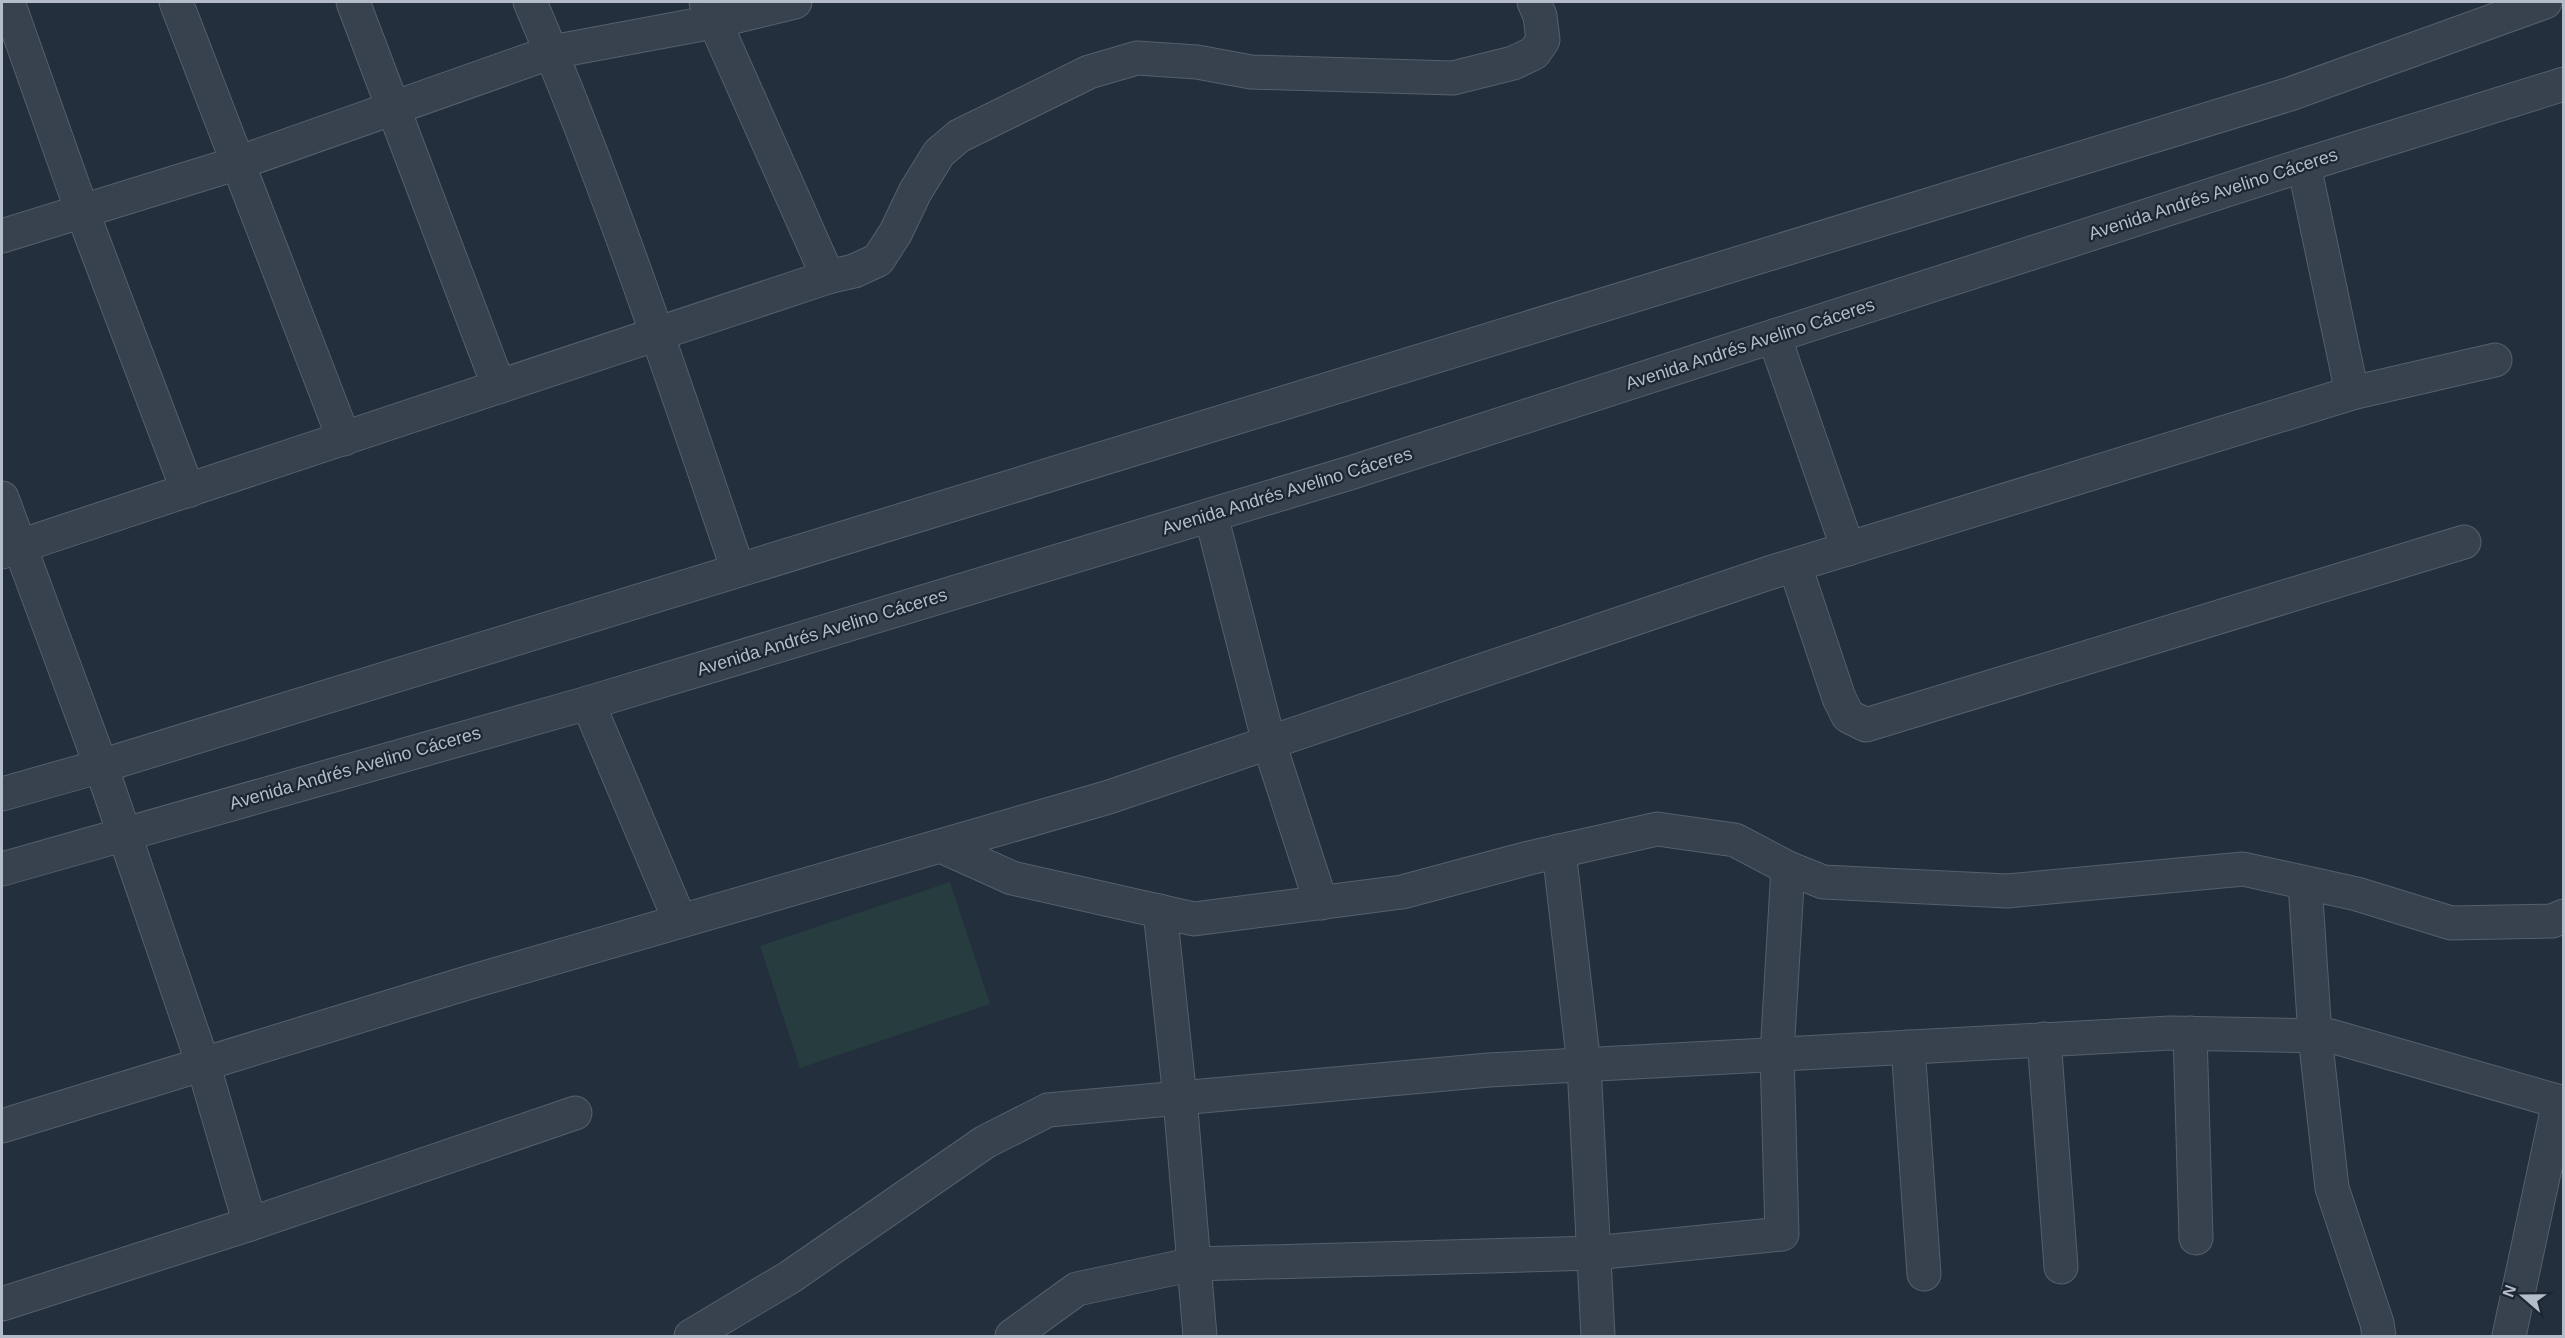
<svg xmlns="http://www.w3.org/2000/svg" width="2565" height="1338" font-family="Helvetica,sans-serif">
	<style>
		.pitch { fill: #263c3f }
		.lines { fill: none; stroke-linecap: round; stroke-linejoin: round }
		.minor-casing { stroke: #565f6c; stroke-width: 35 }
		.minor { stroke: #38414e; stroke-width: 33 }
		.labels { text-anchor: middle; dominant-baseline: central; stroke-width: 4.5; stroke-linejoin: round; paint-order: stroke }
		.street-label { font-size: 18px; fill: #b4bcc9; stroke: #1d2633 }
	</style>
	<rect width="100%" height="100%" fill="#242f3e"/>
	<polygon class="pitch" points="950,882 990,1004 800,1068 760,946"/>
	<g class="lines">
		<g class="minor-casing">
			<g id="minor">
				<polyline points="8,2 82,211 188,491"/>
				<polyline points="176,2 344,439"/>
				<polyline points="353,2 499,387"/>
				<path d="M530,2C609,187 673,379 738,570"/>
				<polyline points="706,2 828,277"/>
				<polyline points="2304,165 2352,393"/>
				<polyline points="2,236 238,163 552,52 713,22 795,2"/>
				<polyline points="1774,336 1848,549"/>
				<polyline points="2,498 101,766 203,1064 250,1224"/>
				<polyline points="1211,515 1269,743 1321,903"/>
				<polyline points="2,552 828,277 854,271 878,260 896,232 915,192 939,153 959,136 1089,72 1137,58 1197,62 1251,72 1453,78 1513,63 1534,53 1543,40 1540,16 1534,2"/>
				<polyline points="1795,566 1839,698 1848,716 1866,725 2464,542"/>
				<polyline points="588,703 680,921"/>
				<polyline points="2,794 101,766 2290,94 2545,2"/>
				<polyline points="941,846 1012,878 1194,919 1402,892 1529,858 1657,829 1735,840 1788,868 1823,882 2007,891 2243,869 2357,894 2451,923 2552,921 2564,916"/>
				<polyline points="1559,851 1584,1065 1598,1336"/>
				<polyline points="2,869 588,703 1350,473 2304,165 2564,84"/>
				<polyline points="2305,883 2315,1036 2332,1188 2377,1323 2379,1336"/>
				<polyline points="1160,911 1180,1098 1200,1336"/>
				<polyline points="2190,1033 2196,1238"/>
				<polyline points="2044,1039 2061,1267"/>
				<polyline points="1908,1047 1924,1274"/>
				<polyline points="2,1126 467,983 1109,797 1769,573 2352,393 2495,360"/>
				<polyline points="2,1304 250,1224 575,1113"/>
				<polyline points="691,1336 790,1277 985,1142 1048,1110 1489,1070 2170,1033 2331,1036 2564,1103"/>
				<polyline points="1012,1336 1077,1289 1194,1264 1594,1253 1782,1234 1777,1054 1788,868"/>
				<polyline points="2509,1336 2559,1102"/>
			</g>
		</g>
		<use href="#minor" class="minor"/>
	</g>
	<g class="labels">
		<g class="street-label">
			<text transform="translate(2213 194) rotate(-18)">Avenida Andrés Avelino Cáceres</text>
			<text transform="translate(1750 344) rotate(-18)">Avenida Andrés Avelino Cáceres</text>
			<text transform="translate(1287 491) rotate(-17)">Avenida Andrés Avelino Cáceres</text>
			<text transform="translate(822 632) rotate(-17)">Avenida Andrés Avelino Cáceres</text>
			<text transform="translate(355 768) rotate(-16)">Avenida Andrés Avelino Cáceres</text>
		</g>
	</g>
	<rect width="2565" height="1338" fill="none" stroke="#b4bcc9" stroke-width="6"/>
	<g transform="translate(2523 1296) rotate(290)" stroke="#1d2633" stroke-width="4.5" paint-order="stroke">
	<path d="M0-4.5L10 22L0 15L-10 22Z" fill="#b4bcc9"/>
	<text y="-9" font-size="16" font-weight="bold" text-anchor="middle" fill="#b4bcc9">N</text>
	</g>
</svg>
